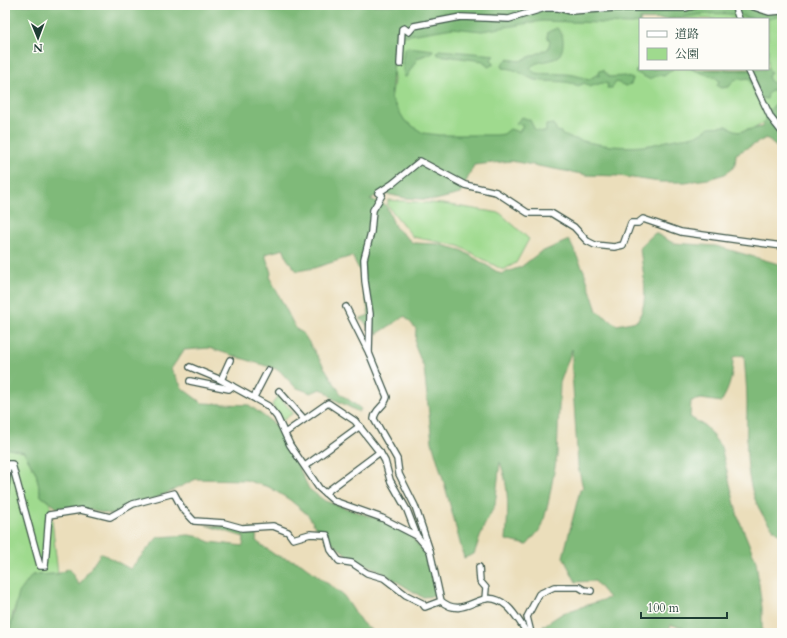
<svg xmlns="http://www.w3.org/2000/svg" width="787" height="638" font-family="Cardo,'Noto Serif JP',serif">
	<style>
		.green { fill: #9fda8e; stroke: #5f8c61; fill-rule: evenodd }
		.forest { fill: #7fba79; stroke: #4f7c56 }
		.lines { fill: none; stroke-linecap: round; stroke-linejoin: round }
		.street-casing { stroke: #3e5548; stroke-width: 8 }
		.street { stroke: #fff; stroke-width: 5.5 }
	</style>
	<rect width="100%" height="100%" fill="#fdfcf7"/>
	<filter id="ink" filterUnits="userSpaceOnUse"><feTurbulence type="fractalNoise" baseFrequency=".025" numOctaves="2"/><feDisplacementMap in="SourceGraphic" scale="8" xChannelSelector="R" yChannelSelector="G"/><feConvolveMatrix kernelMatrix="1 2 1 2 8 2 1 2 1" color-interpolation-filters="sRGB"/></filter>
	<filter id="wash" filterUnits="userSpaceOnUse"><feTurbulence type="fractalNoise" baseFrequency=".012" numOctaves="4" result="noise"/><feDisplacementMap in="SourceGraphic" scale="16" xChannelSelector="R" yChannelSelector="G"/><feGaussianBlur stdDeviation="0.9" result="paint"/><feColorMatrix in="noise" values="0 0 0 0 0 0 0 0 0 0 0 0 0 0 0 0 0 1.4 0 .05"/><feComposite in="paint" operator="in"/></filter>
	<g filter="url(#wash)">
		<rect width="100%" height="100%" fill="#ebdebb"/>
		<g class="green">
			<path d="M782,11V113L755,128L739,132L723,128L696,138L644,148L427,138L403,120L391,100L394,80L393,67L401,33L521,18ZM640,19H768V69H640Z"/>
			<polygon points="388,200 443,204 500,213 529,239 516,263 503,270 459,246 413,237 388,206"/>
			<polygon points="278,395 293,413 282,421 272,405"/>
			<polygon points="5,448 24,452 36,473 41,496 50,503 58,574 32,575 13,612 9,633 5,633"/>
		</g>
		<g class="forest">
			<path d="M5,5H782V14C765,25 747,16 729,14C708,12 688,17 668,19C659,20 649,19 640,19V23L631,24L542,21L482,31L453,28L397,37L394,55L391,98L405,121L423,133L439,135H497L504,134L510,129L519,132L523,126L516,123L522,117L530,120L535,130L542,132H546V125L553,124L557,131L561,132L562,135C586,143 616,149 643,146C654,145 665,141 676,139C689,137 699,137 709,127L727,126L738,132L762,127C766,116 772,104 782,99V152L766,138L736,154L735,166L725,174L708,179L685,182H660L619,176L587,175L511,161L474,165L460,194L435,200L405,198L382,193L370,199L386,205L395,227L413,243L438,244L461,250L501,274L521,267L539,253L569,240L584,271L597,311L617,325L637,321C651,300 642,270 640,247L655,233L673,243L716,246L782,265V537C740,502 747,450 747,402C747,386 745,371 744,355L733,357C733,374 730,388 721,402L701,399L691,401L690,417L706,427L721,447L738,517L756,561L762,608V633H686L682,627L671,625L668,633H545L543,626L563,613L609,598L595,581L576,582L563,557L580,490L583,488L578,466L572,371V349L560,383L557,456L548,504L542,527L527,545L506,540C508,513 510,488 500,462L495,505L484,526L474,554L464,558L445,486L432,442L424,368L415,346L416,329L405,316L377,334L374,330L368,327L364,321L359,319L369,315L361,273L352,256L314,268L297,271L287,259L284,249L265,254L271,273L270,278L296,329L303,333L341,394L361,409L359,412L332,398L326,391L320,389L311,393L295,387L279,370L209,348L184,350L171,369L183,389L202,403L249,405L277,426L292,453L309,489L325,501L378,519L411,536L428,557L437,596L422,597L375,568L352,559L318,531L308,515L290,500L269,487L245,480L196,479L163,495L113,515L81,508L60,510L41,496L36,473L24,452L5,448Z"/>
			<path d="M557,28C561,31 563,36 563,42C563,68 539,56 530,68L535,73C552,75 572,71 588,80L596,75L599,76V71L603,70L609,77L625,76L633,79L631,84L626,86L616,82L612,88H607L608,84L602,83L589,87L585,83L578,86C566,79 549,83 535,80C522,76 520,69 503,68L502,64L507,59L520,61L548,49L550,41L547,36L548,32Z"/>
			<polygon points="408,47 433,50 433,52 418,58 406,77 404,77 402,64 404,49"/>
			<polygon points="439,50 495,55 491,59 494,64 488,67 483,61 438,55 437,52"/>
			<polygon points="640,66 640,69 673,69 664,76 659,75 649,79 635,72"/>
			<path d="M768,68L771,72L768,77L771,82L776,84V90H772L768,94L767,99L756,97L749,78L734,80L729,87L721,88L717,86L719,81L716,78L691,69C703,69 762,72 768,68Z"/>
			<polygon points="206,525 257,530 256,541 275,555 301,563 344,596 362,623 375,633 9,633 19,593 32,575 58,574 69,568 79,585 101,553 130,569 158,537 189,535 201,537 209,542 243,546 244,537"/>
		</g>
	</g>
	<g filter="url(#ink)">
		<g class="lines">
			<g class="street-casing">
				<g id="street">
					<polyline points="734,5 739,19"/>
					<polyline points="748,5 769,12 782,11"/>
					<polyline points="400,64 402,29 404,28 409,32 414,26 461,17 509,19 545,8 558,8 571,11 615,8 685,8 697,5"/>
					<polyline points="748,69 771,118 782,132"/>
					<polyline points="346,307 369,353"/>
					<path d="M190,367L221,380L268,406L277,417L290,445L319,488L334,501L382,518L417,536L430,551L441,601C467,622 481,583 507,606C515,613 521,624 527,633"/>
					<polyline points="221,380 230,360"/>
					<polyline points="190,381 229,389 232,386"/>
					<polyline points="279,391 304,419"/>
					<polyline points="254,397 268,370"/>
					<polyline points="285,433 328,403 355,421 381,454 385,461 390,480 407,510 417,536"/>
					<polyline points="305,466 360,426"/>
					<polyline points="325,493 380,452"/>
					<polyline points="5,497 8,464 12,464 40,566 45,566 49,515 81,510 110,517 133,504 174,493 182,508 194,521 224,523 242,528 273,526 288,532 293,539 310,534 327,535 331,550 339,561 352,563 367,573 384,578 406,595 422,603 425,607 441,601"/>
					<path d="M430,551L415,506L399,474L397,459L374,419C375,408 385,407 387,397L369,353L370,314L365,281L364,259L371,232L373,210L382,195L378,193L392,184L420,161L465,185L496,192L528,213H551L574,227L587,241L595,245L614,247L623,245L631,223H638L643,219L681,232L782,246"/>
					<polyline points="479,567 480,581 486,588 485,599"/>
					<polyline points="531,633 527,617 539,594 554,587 579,587 584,590 591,591"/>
				</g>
			</g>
			<use href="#street" class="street"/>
		</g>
	</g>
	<rect width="787" height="638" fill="none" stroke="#fdfcf7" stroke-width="20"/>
	<rect x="639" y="18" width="130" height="52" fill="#fdfcf7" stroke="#a4b0a9"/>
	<rect x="647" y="31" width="20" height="6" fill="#ffffff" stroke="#a4b0a9"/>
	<text x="675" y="38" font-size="12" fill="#1f3d34">道路</text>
	<rect x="647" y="48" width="20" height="12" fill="#9fda8e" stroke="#a4b0a9"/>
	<text x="675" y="58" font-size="12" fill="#1f3d34">公園</text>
	<g transform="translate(38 38) rotate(179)" stroke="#fdfcf7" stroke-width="3" paint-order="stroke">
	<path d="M0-3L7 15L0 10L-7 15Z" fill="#1f3d34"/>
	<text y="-6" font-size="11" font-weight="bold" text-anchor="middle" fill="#1f3d34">N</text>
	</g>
	<path d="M641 612v6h86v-6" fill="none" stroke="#1f3d34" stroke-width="2"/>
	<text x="647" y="612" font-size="12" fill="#1f3d34" stroke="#fdfcf7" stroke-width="3" paint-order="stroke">100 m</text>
</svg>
